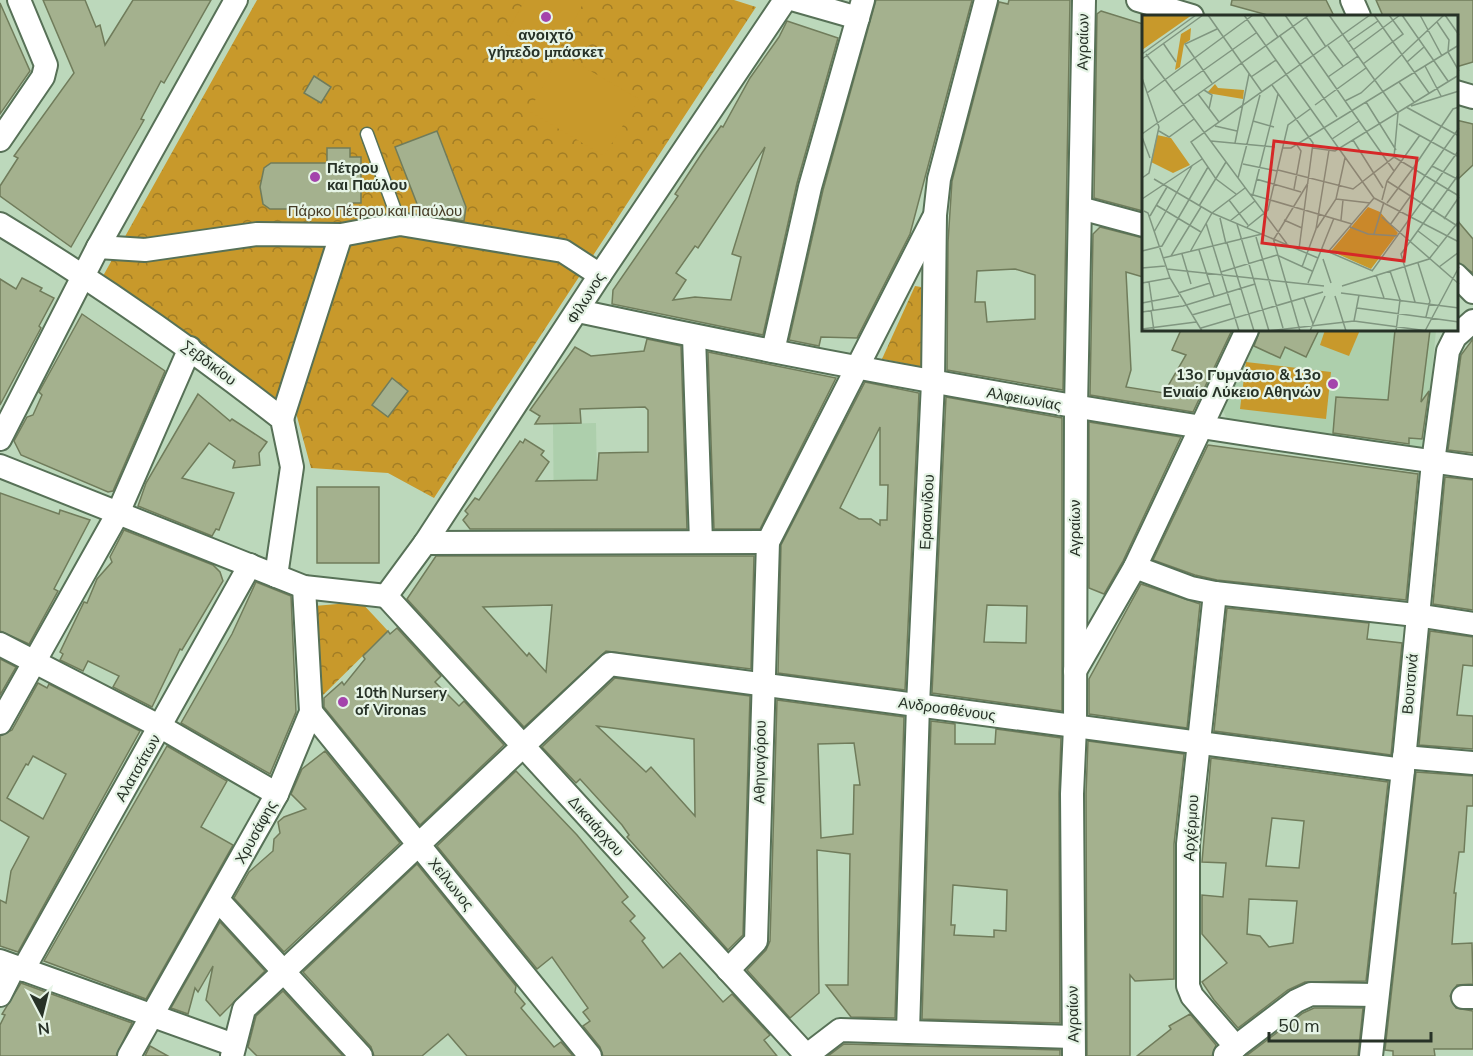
<svg xmlns="http://www.w3.org/2000/svg" width="1473" height="1056" font-family="'Nunito Sans',sans-serif">
	<style>
		.built { fill: #adcfac }
		.forest { fill: url(#forest-crowns) }
		.pitch { fill: #c8992b }
		.building { fill: #a4b18e; stroke: #707c5b; stroke-width: 1.5; fill-rule: evenodd }
		.lines { fill: none; stroke-linecap: round; stroke-linejoin: round }
		.service-casing { stroke: #577157; stroke-width: 15 }
		.minor-casing { stroke: #577157; stroke-width: 26 }
		.service { stroke: #fff; stroke-width: 12 }
		.minor { stroke: #fff; stroke-width: 22 }
		.poi-dot { fill: #a444ac; stroke: #e6f4e6; stroke-width: 2 }
		.labels { text-anchor: middle; dominant-baseline: central; stroke-width: 4.5; stroke-linejoin: round; paint-order: stroke }
		.poi-label { font-size: 15px; font-weight: bold; fill: #273227; stroke: #e6f4e6; text-anchor: start }
		.street-label { font-size: 15px; fill: #273227; stroke: #e6f4e6 }
		.park-label { font-size: 15px; fill: #453b25; stroke: #e6f4e6 }
		.inset-road { fill: none; stroke: #809680; stroke-width: 1.5 }
		.view { fill: #d62828; fill-opacity: 0.15; stroke: #d62828; stroke-width: 3 }
		.inset-edge { fill: none; stroke: #273227; stroke-width: 3 }
	</style>
	<defs>
		<pattern id="forest-crowns" width="20" height="18" patternUnits="userSpaceOnUse" patternTransform="scale(1.5)"><rect width="20" height="18" fill="#c8992b"/><path d="M2 6a3 3 0 1 1 6 0M12 15a3 3 0 1 1 6 0" fill="none" stroke="#a27d25"/></pattern>
	</defs>
	<rect width="100%" height="100%" fill="#bcd8bb"/>
	<g class="built">
		<polygon points="1257,330 1436,330 1425,448 1229,423 1223,411"/>
		<polygon points="596,423 598,534 554,534 553,424"/>
	</g>
	<g class="forest">
		<polygon points="257,0 734,0 756,7 434,498 388,473 311,468 296,413 103,276"/>
		<polygon points="915,286 921,287 923,367 882,359"/>
		<polygon points="361,602 388,631 317,701 314,606"/>
	</g>
	<g class="pitch">
		<polygon points="525,0 585,0 553,60 506,34"/>
		<polygon points="561,54 639,99 604,156 529,111"/>
		<polygon points="1325,330 1360,330 1349,356 1320,345"/>
		<polygon points="1246,362 1331,372 1326,419 1240,409"/>
	</g>
	<g class="building">
		<polygon points="43,0 85,0 96,27 100,25 105,45 133,0 211,0 164,83 161,81 141,119 144,120 71,247 0,196 0,186 18,158 14,156 74,73"/>
		<polygon points="876,0 972,0 910,234 857,338 821,337 819,346 789,340 823,190"/>
		<path d="M1009,0H1070L1063,390L947,370L948,242L952,181L999,2L1008,4ZM1015,269L1035,275V319L987,322L985,302H975L977,271Z"/>
		<polygon points="1232,0 1326,0 1334,16 1271,16 1231,5"/>
		<polygon points="1376,0 1473,0 1473,62 1456,67 1456,16 1383,16"/>
		<polygon points="0,3 30,71 0,114"/>
		<polygon points="1101,11 1143,24 1143,211 1094,198 1097,14"/>
		<path d="M787,21L838,38L797,183L763,335L612,304L613,290L678,196L675,194L702,153L721,126L723,127L750,78L779,37ZM765,147L732,254L741,257L731,300L695,297L673,300L686,280L676,273L695,246L698,248Z"/>
		<polygon points="314,76 331,87 321,103 304,93"/>
		<polygon points="1456,120 1473,124 1473,165 1456,181"/>
		<polygon points="437,131 466,207 464,221 421,214 395,147"/>
		<polygon points="327,148 350,148 350,157 361,157 361,203 350,203 350,209 270,209 263,204 260,187 264,168 271,163 327,163"/>
		<polygon points="1456,219 1473,239 1473,273 1456,262"/>
		<polygon points="1100,227 1143,238 1143,277 1126,272 1131,370 1126,387 1164,393 1186,355 1172,350 1181,330 1232,330 1193,412 1090,395 1093,234"/>
		<polygon points="22,278 42,288 40,291 54,298 39,326 41,328 0,405 0,279 16,289"/>
		<polygon points="82,314 165,371 113,491 108,492 21,455 14,441 27,417 33,415 42,395 39,392"/>
		<polygon points="1260,330 1319,330 1306,357 1285,347 1280,358 1254,346"/>
		<polygon points="1395,330 1430,330 1421,402 1429,391 1422,439 1409,438 1409,444 1333,433 1336,397 1388,400"/>
		<polygon points="647,339 681,346 687,529 470,529 463,520 468,514 465,511 475,498 479,500 520,441 523,443 525,439 544,451 541,455 549,462 536,481 597,480 599,453 648,452 648,410 645,407 580,409 581,423 535,424 540,416 530,410 575,347 591,356 644,351"/>
		<polygon points="1473,339 1473,453 1448,450 1461,355"/>
		<polygon points="708,352 836,378 760,529 714,529"/>
		<polygon points="392,378 408,391 388,417 372,405"/>
		<path d="M865,382L919,393L905,690L778,673L781,545ZM880,427V485H888L887,520H880V525L871,519H859L840,508Z"/>
		<polygon points="198,394 230,421 232,419 267,442 259,453 260,465 233,468 235,461 209,443 182,478 234,493 219,530 216,529 212,536 138,506 146,483"/>
		<path d="M946,397L1062,418V711L932,693ZM987,605L1027,606L1026,643L984,642Z"/>
		<polygon points="1089,422 1181,437 1123,561 1104,594 1089,588"/>
		<polygon points="1208,445 1418,474 1406,600 1217,580 1195,575 1153,560"/>
		<polygon points="1445,477 1473,480 1473,610 1433,604"/>
		<rect x="317" y="487" width="62" height="76"/>
		<polygon points="0,493 59,514 60,510 90,520 54,589 58,591 29,644 0,631"/>
		<polygon points="124,530 213,565 220,572 223,581 182,650 180,649 152,707 113,687 119,676 88,661 83,671 60,660 63,654 60,652 84,602 87,603 97,579 112,562 110,557"/>
		<path d="M436,556H754L751,669L606,651L524,727L407,599ZM552,605L546,672L529,653L527,656L483,607Z"/>
		<polygon points="256,582 291,596 296,712 270,774 181,723 232,634"/>
		<polygon points="1141,584 1200,604 1187,728 1089,714 1089,679"/>
		<polygon points="1227,608 1369,623 1367,639 1402,643 1391,755 1214,731"/>
		<polygon points="397,628 441,676 435,682 459,706 464,701 504,745 420,825 324,707 324,698 342,682 344,685 365,659 363,656 388,631 390,634"/>
		<polygon points="1430,631 1473,637 1473,666 1463,665 1457,715 1473,716 1473,749 1419,745"/>
		<polygon points="0,659 16,667 0,695"/>
		<path d="M615,678L750,696L743,935L728,950L627,837L629,835L622,825L580,779L576,783L542,747ZM597,726L694,739L695,816L651,767L646,772Z"/>
		<path d="M38,683L47,688L49,684L140,731L18,952L0,946V900L6,903L11,871L29,837L0,820V736L12,730ZM33,756L66,774L43,819L7,798L26,764L28,765Z"/>
		<path d="M777,700L904,717L895,1018L851,1017L826,985H848L850,854L817,850L819,993L790,1018L747,970L766,950L770,941ZM854,743L860,785H854L853,834L821,838L818,744Z"/>
		<path d="M931,721L955,724V744H995L996,729L1061,738L1059,793L1060,1023L922,1019ZM953,885L1007,890L1006,931L994,930V937L954,935L955,925H951Z"/>
		<polygon points="1088,741 1184,754 1174,844 1174,979 1135,981 1130,975 1130,1056 1087,1056 1086,794"/>
		<polygon points="167,746 227,781 201,827 233,845 146,999 44,961"/>
		<polygon points="325,751 400,843 284,952 234,898 249,872 273,851 274,839 280,833 278,822 284,817 306,809 291,794 302,769"/>
		<path d="M1211,758L1388,782L1366,981L1305,982L1288,990L1238,1028L1214,1000L1202,982L1227,963L1202,934V895L1223,897L1226,863L1202,862ZM1272,818L1304,821L1299,868L1266,866ZM1249,899L1297,901L1293,943L1269,947L1260,936L1247,934Z"/>
		<polygon points="516,771 577,835 628,897 622,902 635,916 630,921 645,938 642,941 663,968 680,953 723,1002 732,994 770,1035 764,1040 777,1056 603,1056 600,1047 583,1026 590,1021 583,1012 588,1008 552,957 537,969 437,846"/>
		<polygon points="1416,772 1473,776 1473,806 1467,806 1464,852 1459,852 1454,893 1456,893 1452,944 1472,943 1473,984 1457,985 1450,996 1456,1008 1473,1011 1473,1049 1434,1049 1435,1056 1393,1056 1393,1051 1385,1050"/>
		<polygon points="417,864 516,986 515,992 525,1004 521,1008 554,1047 561,1042 573,1056 467,1056 448,1034 422,1056 374,1056 371,1047 303,972"/>
		<polygon points="220,922 265,971 220,1016 206,1000 213,966 198,992 195,988 188,1014 171,1008"/>
		<polygon points="21,983 132,1023 116,1056 0,1056 0,1025 5,1015 2,1014"/>
		<polygon points="283,991 343,1056 257,1056 248,1047 256,1016"/>
		<polygon points="1314,1008 1363,1008 1358,1056 1246,1056 1303,1013"/>
		<polygon points="1190,1014 1216,1045 1212,1056 1137,1056 1171,1029 1169,1026"/>
		<polygon points="844,1044 1060,1050 1060,1056 828,1056"/>
		<polygon points="150,1046 168,1056 145,1056"/>
	</g>
	<g class="lines">
		<g class="service-casing">
			<polyline id="service" points="367,134 400,224"/>
		</g>
		<g class="minor-casing">
			<g id="minor">
				<polyline points="795,0 858,18"/>
				<polyline points="1138,0 1192,16"/>
				<polyline points="1352,0 1359,16"/>
				<polyline points="1456,92 1473,97"/>
				<polyline points="0,140 43,77 46,65 19,0"/>
				<polyline points="1080,208 1143,225"/>
				<path d="M0,224C98,283 191,348 282,419L292,467L276,576"/>
				<polyline points="98,247 145,250 257,234 341,235 400,224 563,251 600,275"/>
				<polyline points="1456,275 1473,292"/>
				<path d="M578,311C875,375 1173,426 1473,467"/>
				<polyline points="694,336 701,542"/>
				<polyline points="773,351 810,187 863,0"/>
				<polyline points="282,419 341,235"/>
				<polyline points="0,439 98,247 236,0"/>
				<polyline points="0,466 304,587 386,596"/>
				<polyline points="425,543 768,542"/>
				<polyline points="1135,567 1191,588 1215,593 1416,615 1473,624"/>
				<polyline points="1215,593 1188,844 1188,986 1192,996 1236,1047"/>
				<polyline points="386,596 425,543 600,275 785,0"/>
				<polyline points="386,596 807,1056"/>
				<polyline points="0,644 161,727 277,794"/>
				<polyline points="1075,671 1135,567 1247,330"/>
				<polyline points="311,712 590,1056"/>
				<polyline points="0,723 118,513 190,348"/>
				<polyline points="1404,757 1473,763"/>
				<polyline points="218,900 361,1056"/>
				<polyline points="0,961 234,1045"/>
				<polyline points="23,970 250,565"/>
				<polyline points="728,970 756,941 768,542 933,219"/>
				<polyline points="0,995 14,967"/>
				<polyline points="1463,997 1473,997"/>
				<polyline points="908,1031 918,705 933,382 935,215 939,179 986,0"/>
				<polyline points="1225,1055 1296,1001 1311,994 1376,995"/>
				<polyline points="129,1056 277,794 311,712 304,587"/>
				<polyline points="232,1056 244,1009 610,664 1403,770"/>
				<polyline points="806,1056 840,1030 1073,1037"/>
				<polyline points="1074,1056 1072,794 1075,727 1076,408 1084,0"/>
				<polyline points="1371,1056 1403,770 1433,462 1448,351 1455,337 1473,321"/>
			</g>
		</g>
		<use href="#service" class="service"/>
		<use href="#minor" class="minor"/>
	</g>
	<g class="poi-dot">
		<circle cx="546" cy="17" r="6"/>
		<circle cx="315" cy="177" r="6"/>
		<circle cx="1333" cy="384" r="6"/>
		<circle cx="343" cy="702" r="6"/>
	</g>
	<g class="labels">
		<g class="poi-label">
			<text x="546" y="35" text-anchor="middle">ανοιχτό<tspan x="546" dy="17">γήπεδο μπάσκετ</tspan></text>
			<text x="327" y="168">Πέτρου<tspan x="327" dy="17">και Παύλου</tspan></text>
			<text x="1321" y="375" text-anchor="end">13ο Γυμνάσιο &amp; 13ο<tspan x="1321" dy="17">Ενιαίο Λύκειο Αθηνών</tspan></text>
			<text x="355" y="693">10th Nursery<tspan x="355" dy="17">of Vironas</tspan></text>
		</g>
		<g class="street-label">
			<text transform="translate(1083 42) rotate(-89)">Αγραίων</text>
			<text transform="translate(586 298) rotate(-58)">Φίλωνος</text>
			<text transform="translate(209 363) rotate(37)">Σεβδικίου</text>
			<text transform="translate(1024 399) rotate(10)">Αλφειωνίας</text>
			<text transform="translate(927 512) rotate(-87)">Ερασινίδου</text>
			<text transform="translate(1075 528) rotate(-90)">Αγραίων</text>
			<text transform="translate(1410 684) rotate(-85)">Βουτσινά</text>
			<text transform="translate(947 709) rotate(8)">Ανδροσθένους</text>
			<text transform="translate(760 762) rotate(-89)">Αθηναγόρου</text>
			<text transform="translate(138 768) rotate(-60)">Αλατσάτων</text>
			<text transform="translate(596 826) rotate(48)">Δικαιάρχου</text>
			<text transform="translate(1191 828) rotate(-86)">Αρχέρμου</text>
			<text transform="translate(256 832) rotate(-61)">Χρυσάφης</text>
			<text transform="translate(451 884) rotate(51)">Χείλωνος</text>
			<text transform="translate(1073 1014) rotate(-91)">Αγραίων</text>
		</g>
		<g class="park-label">
			<text x="375" y="211">Πάρκο Πέτρου και Παύλου</text>
		</g>
	</g>
	<g transform="translate(1142 15)">
		<rect width="316" height="316" fill="#bcd8bb"/>
		<path d="M49,13L48,25L42,29L38,52L33,55L39,19ZM73,69L76,73L102,75L101,84L65,78ZM15,120L29,123L48,150L31,158L9,147ZM226,192L238,197L256,218L229,254L189,236Z" fill="#c8992b"/>
		<path d="M0,0H50L0,35Z" fill="#c8992b"/>
		<path class="inset-road" d="M66,0L120,77M102,0L232,183M121,0L136,22M143,0L252,156M232,0L287,78M260,0L306,66M278,0L300,41M303,0L317,20M164,2L184,32M295,7L307,25L306,37L317,56M138,21L195,102M206,27L236,6M21,28L34,47M186,31L201,51M211,35L258,0M0,39L54,0M4,39L145,229M0,44L61,0M265,47L282,32M221,49L261,19L247,0M283,51L299,81M109,62L134,45M186,62L216,41M0,63L17,112L7,158L0,163M257,67L272,87M70,68L43,29L75,14M130,70L171,128L157,234M62,75L70,80L67,94M32,76L114,18M5,78L111,0M56,79L77,107M203,86L219,78L302,0M224,87L254,135M173,90L224,53M269,91L317,76M264,92L317,121M111,106L132,112M257,109L317,142M73,111L95,116M17,116L27,122L52,104M0,119L167,0M0,122L8,143M190,124L217,106M211,125L241,173M69,126L133,132M93,128L107,59M141,133H149L317,30M171,133L193,136L317,60M252,142L317,181M101,149L135,156M290,151L317,165M272,152L311,94L317,92M136,155L211,174L252,142L256,98L187,0M96,163L118,80M12,164L70,198L176,243M114,164L159,177M245,166L317,212M152,174L159,136L155,130M94,179L74,164L49,127L228,0M108,179L210,209M111,179L136,79M232,183L317,227M0,184L60,144M194,184L228,188M87,185L106,210M240,185L245,166L278,120M245,188L272,152M14,190L59,217M57,191L84,147M2,196L6,198L28,263L60,316M8,201L25,172M240,202L317,269M78,203L84,229M302,204L317,182M142,205L160,213M199,205L201,185M88,206L113,186M64,208L97,316M95,209L127,316M248,210L317,113M105,212L126,195L146,110L168,94M208,212L226,219L256,221M175,213L194,184L203,143M276,216L297,232M12,217L50,151M232,219L242,187M114,222L141,313M131,223L158,316M132,224L166,168M85,228L112,316M180,234L231,256M57,235L72,281M0,236L20,231L66,152M48,237L70,198L103,173M186,237L232,183M40,239L49,269M29,241L59,192M21,243L120,219M181,244L189,268M276,248L288,286L284,302M160,252L174,214L187,135M297,252L317,237M0,253L23,251M25,254L182,271M230,256L317,135M248,256L258,285L254,316M79,257L135,240L170,256M234,260L242,283M7,267L11,295M0,268L28,263M166,268L192,203M200,271L287,244L317,206M36,278L68,268M199,278L317,293M193,281L204,316M162,283L171,309M273,287L259,239L317,159M0,288L37,281M215,293L317,307M9,295L12,316M0,297L41,291L113,269M50,300L88,289M212,306L217,280M59,313L181,277M0,314L54,307M125,316L212,306L286,316M168,316L183,281M283,316L317,252"/>
		<path class="view" d="M132,126L275,143L262,246L120,228Z"/>
		<rect width="316" height="316" class="inset-edge"/>
	</g>
	<g transform="translate(42 1014) rotate(173)" stroke="#e6f4e6" stroke-width="4.5" paint-order="stroke">
	<path d="M0-4.5L10 22L0 15L-10 22Z" fill="#273227"/>
	<text y="-9" font-size="16" font-weight="bold" text-anchor="middle" fill="#273227">N</text>
	</g>
	<path d="M1269 1032v9h162v-9" fill="none" stroke="#273227" stroke-width="3"/>
	<text x="1278" y="1032" font-size="18" fill="#273227" stroke="#e6f4e6" stroke-width="4.5" paint-order="stroke">50 m</text>
</svg>
